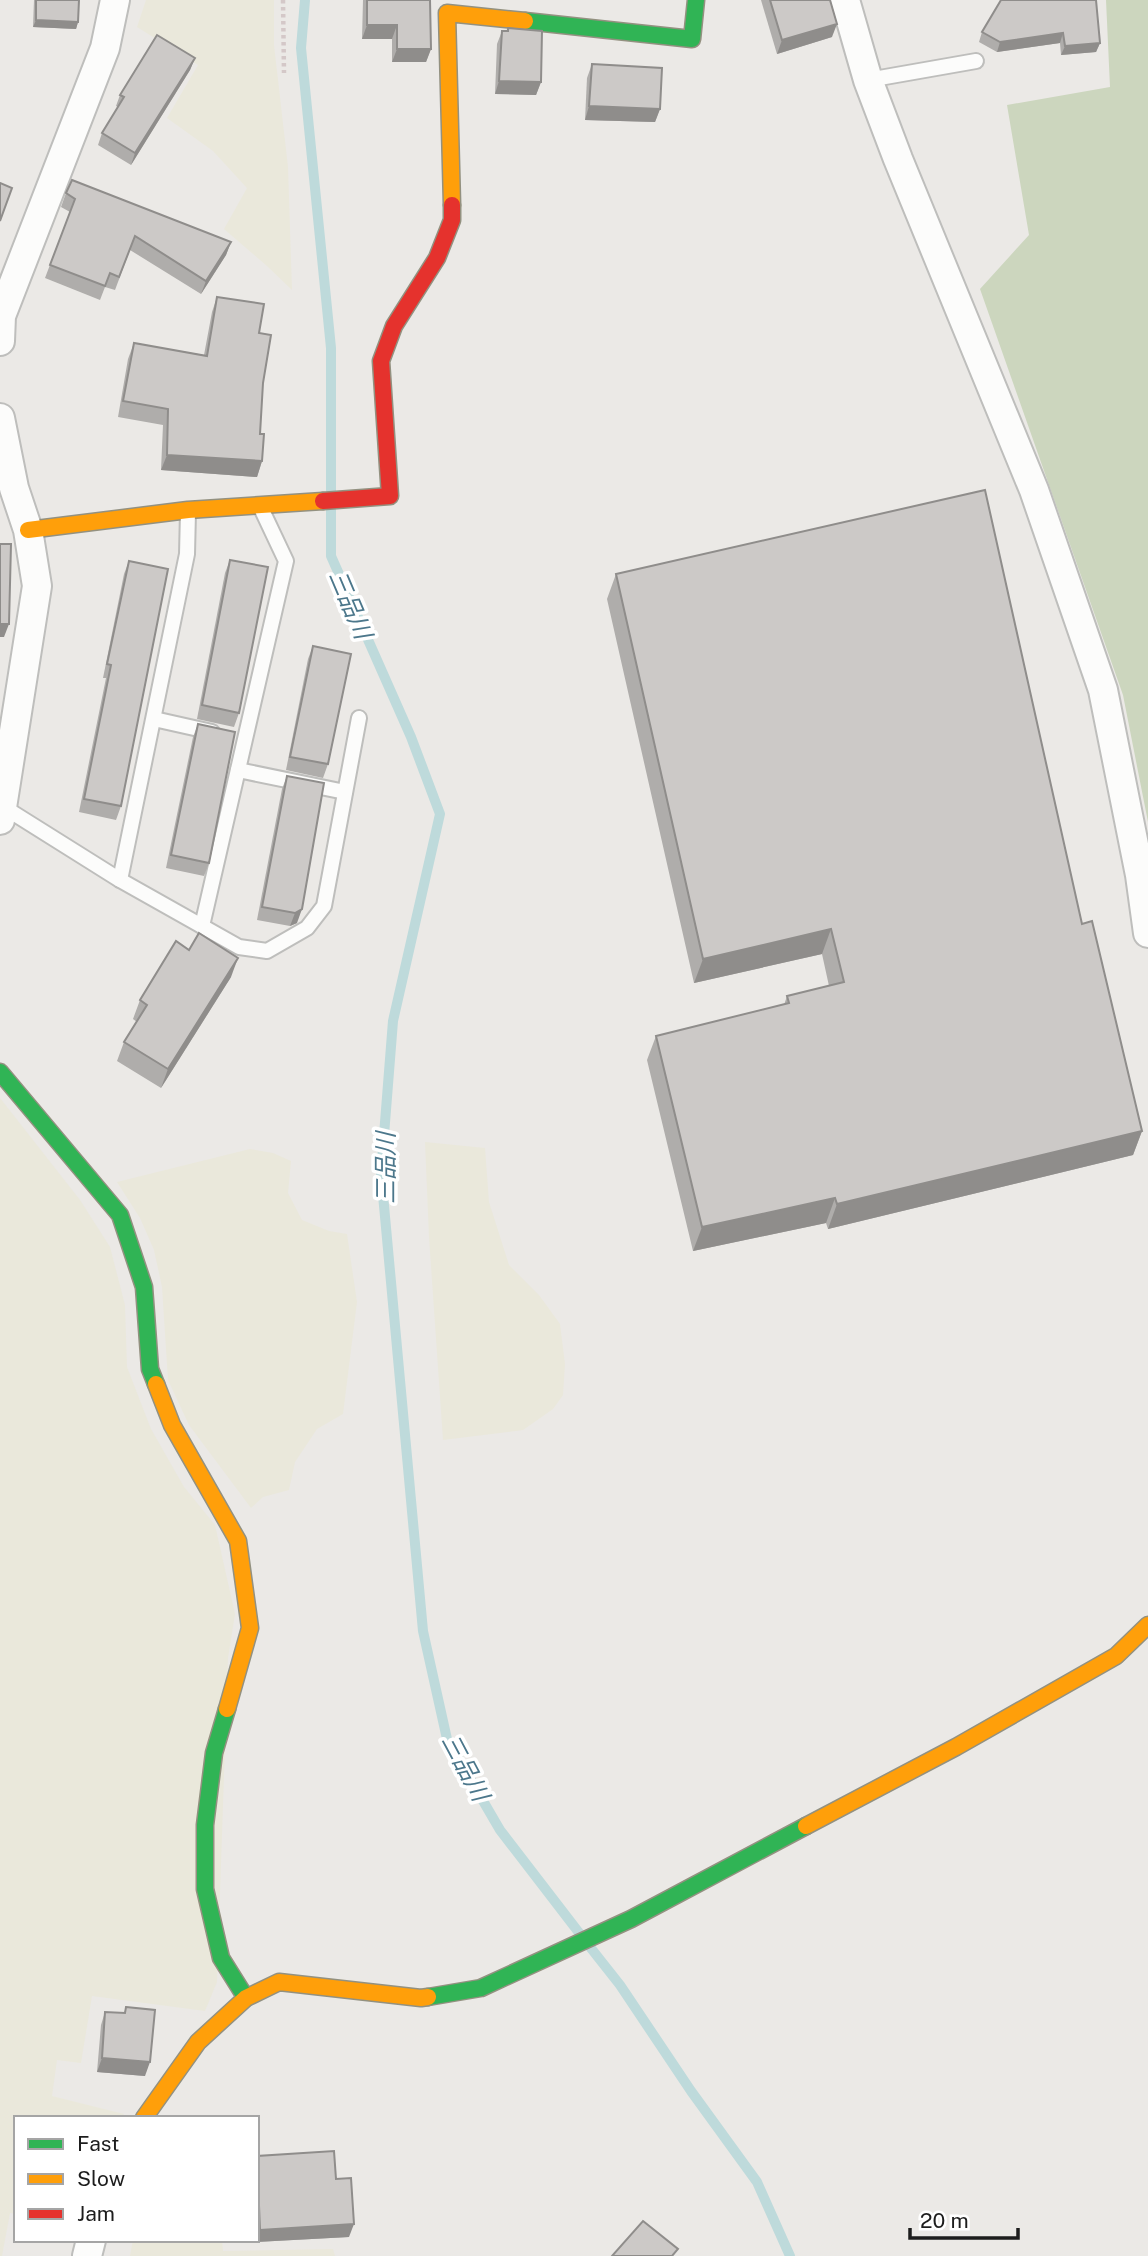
<svg xmlns="http://www.w3.org/2000/svg" width="1148" height="2256" font-family="'Public Sans','Noto Sans JP',sans-serif">
	<style>
		.farmland { fill: #eae8db }
		.forest { fill: #ccd6be }
		.lines { fill: none; stroke-linecap: round; stroke-linejoin: round }
		.stream { stroke: #bedadb; stroke-width: 10 }
		.lane-casing { stroke: #bebebc; stroke-width: 18 }
		.street-casing { stroke: #bebebc; stroke-width: 32 }
		.fast-casing { stroke: #939180; stroke-width: 19 }
		.slow-casing { stroke: #939180; stroke-width: 19 }
		.jam-casing { stroke: #939180; stroke-width: 19 }
		.path { stroke: #d4c8c8; stroke-width: 4.5; stroke-dasharray: 3.5 3.5; stroke-linecap: butt }
		.lane { stroke: #fcfcfb; stroke-width: 14 }
		.street { stroke: #fcfcfb; stroke-width: 28 }
		.fast { stroke: #30b455; stroke-width: 16 }
		.slow { stroke: #ff9f0a; stroke-width: 16 }
		.jam { stroke: #e5322d; stroke-width: 16 }
		.wall { fill: #afadab }
		.shaded-wall { fill: #8f8d8b }
		.building { fill: #ccc9c7; stroke: #8f8d8b; stroke-width: 2 }
		.labels { text-anchor: middle; dominant-baseline: central; stroke-width: 7; stroke-linejoin: round; paint-order: stroke }
		.water-label { font-size: 24px; font-style: italic; fill: #4c778b; stroke: #fff }
	</style>
	<rect width="100%" height="100%" fill="#ebe9e6"/>
	<g class="farmland">
		<polygon points="146,0 274,0 274,45 288,167 292,290 267,266 224,229 247,188 213,151 167,118 198,65 137,27"/>
		<polygon points="0,1098 80,1200 110,1247 125,1305 127,1367 151,1429 184,1487 215,1525 235,1614 228,1658 217,1982 205,2011 92,1996 81,2063 57,2060 52,2096 124,2114 122,2118 16,2118 16,2214 10,2213 2,2256 0,2256"/>
		<polygon points="425,1142 485,1148 489,1202 509,1265 539,1295 560,1324 565,1364 563,1395 553,1409 523,1430 443,1440 429,1237"/>
		<polygon points="250,1149 273,1153 291,1161 288,1193 302,1220 329,1231 347,1234 357,1302 343,1414 317,1429 295,1462 289,1490 263,1497 251,1508 189,1425 168,1380 162,1287 154,1250 140,1218 117,1182"/>
		<polygon points="133,2240 222,2240 223,2251 333,2249 335,2256 130,2256"/>
	</g>
	<polygon class="forest" points="1106,0 1148,0 1148,822 1123,695 980,289 1029,235 1007,105 1110,87"/>
	<g class="lines">
		<g class="stream">
			<polyline points="305,0 301,48 331,348 331,556 411,737 440,814 393,1021 381,1173 423,1631 447,1739 500,1830 580,1934"/>
			<polyline points="590,1947 620,1985 691,2091 757,2182 790,2256"/>
		</g>
		<g class="lane-casing">
			<g id="lane">
				<polyline points="868,80 976,61"/>
				<polyline points="154,719 212,732"/>
				<polyline points="238,770 345,792"/>
				<polyline points="2,806 120,880 239,947 267,951 307,928 324,906 359,718"/>
				<polyline points="120,880 187,554 188,512"/>
				<polyline points="202,926 286,561 261,508"/>
			</g>
		</g>
		<g class="street-casing">
			<g id="street">
				<polyline points="845,0 868,80 898,159 1034,490 1103,690 1140,875 1148,933"/>
				<polyline points="0,341 1,316 105,48 115,0"/>
				<polyline points="0,418 14,488 28,530 37,586 0,820"/>
				<polyline points="87,2256 91,2240"/>
			</g>
		</g>
		<g class="fast-casing">
			<g id="fast">
				<polyline points="525,21 692,39 696,0"/>
				<polyline points="0,1072 120,1215 144,1287 150,1369 156,1384"/>
				<polyline points="227,1709 214,1753 205,1825 205,1889 221,1958 246,1998"/>
				<polyline points="428,1997 481,1988 631,1919 806,1826"/>
			</g>
		</g>
		<g class="slow-casing">
			<g id="slow">
				<polyline points="452,205 447,13 525,21"/>
				<polyline points="28,530 188,510 323,501"/>
				<polyline points="156,1384 172,1425 238,1541 250,1628 227,1709"/>
				<polyline points="806,1826 956,1747 1116,1656 1148,1625"/>
				<polyline points="144,2118 198,2042 246,1998 279,1982 421,1998 428,1997"/>
			</g>
		</g>
		<g class="jam-casing">
			<polyline id="jam" points="323,501 390,496 381,361 394,326 437,258 452,220 452,205"/>
		</g>
		<polyline class="path" points="283,0 284,73"/>
		<use href="#lane" class="lane"/>
		<use href="#street" class="street"/>
		<use href="#fast" class="fast"/>
		<use href="#slow" class="slow"/>
		<use href="#jam" class="jam"/>
	</g>
	<g class="wall">
		<polygon points="34,0 79,0 78,22 76,29 33,27"/>
		<polygon points="363,0 430,0 431,49 426,62 392,62 392,39 362,39"/>
		<polygon points="761,0 830,0 832,37 777,54"/>
		<polygon points="1001,0 1100,43 1096,52 1061,55 1060,43 997,52 979,42 982,32"/>
		<polygon points="508,28 541,82 536,95 495,94 497,44 502,31 506,31"/>
		<polygon points="195,58 190,70 131,165 98,145 102,133 118,107 116,106 120,95"/>
		<polygon points="592,64 660,109 655,122 585,120 587,78"/>
		<polygon points="66,193 231,242 226,255 201,294 130,250 115,290 105,287 100,300 45,278 70,212 61,207"/>
		<polygon points="217,297 259,333 263,383 260,434 262,461 257,477 161,470 163,425 118,417 128,359 134,343 204,355 212,312"/>
		<polygon points="230,560 239,713 234,727 197,719 225,573"/>
		<polygon points="129,561 121,806 116,820 79,812 106,678 103,678 124,574"/>
		<polygon points="616,574 1082,924 1142,1131 1133,1155 828,1229 826,1223 693,1251 647,1060 656,1036 784,1005 787,996 829,986 822,954 694,983 607,599"/>
		<polygon points="313,646 328,764 323,778 286,770 308,659"/>
		<polygon points="198,724 209,863 204,876 166,868 193,737"/>
		<polygon points="287,776 297,923 290,926 257,920 282,789"/>
		<polygon points="231,977 161,1088 117,1061 124,1042 137,1022 133,1019 140,1000"/>
		<polygon points="126,2007 145,2076 97,2072 101,2025 105,2012 124,2013"/>
		<polygon points="257,2156 349,2237 256,2242 256,2240 257,2240"/>
	</g>
	<g class="shaded-wall">
		<polygon points="36,20 78,22 76,29 33,27"/>
		<polygon points="837,24 832,37 777,54 782,40"/>
		<polygon points="367,25 397,25 392,39 362,39"/>
		<polygon points="1063,33 1060,43 997,52 1000,42"/>
		<polygon points="1100,43 1096,52 1061,55 1065,46"/>
		<polygon points="397,49 431,49 426,62 392,62"/>
		<polygon points="195,58 190,70 131,165 135,153"/>
		<polygon points="499,81 541,82 536,95 495,94"/>
		<polygon points="589,106 660,109 655,122 585,120"/>
		<polygon points="231,242 226,255 201,294 206,281"/>
		<polygon points="167,455 262,461 257,477 161,470"/>
		<polygon points="0,624 9,624 4,637 0,637"/>
		<polygon points="302,909 297,923 290,926 295,913"/>
		<polygon points="831,929 822,954 694,983 703,959"/>
		<polygon points="238,958 231,977 161,1088 168,1069"/>
		<polygon points="1142,1131 1133,1155 828,1229 837,1204"/>
		<polygon points="835,1198 826,1223 693,1251 702,1227"/>
		<polygon points="102,2058 150,2062 145,2076 97,2072"/>
		<polygon points="354,2224 349,2237 256,2242 260,2230"/>
	</g>
	<g class="building">
		<polygon points="36,0 79,0 78,22 36,20"/>
		<polygon points="367,0 430,0 431,49 397,49 397,25 367,25"/>
		<polygon points="770,0 830,0 837,24 782,40"/>
		<polygon points="1001,0 1096,0 1100,43 1065,46 1063,33 1000,42 982,32"/>
		<polygon points="508,28 542,31 541,82 499,81 502,31 508,31"/>
		<polygon points="157,35 195,58 135,153 102,133 124,97 120,95"/>
		<polygon points="592,64 662,68 660,109 589,106"/>
		<polygon points="72,180 231,242 206,281 135,236 119,277 110,273 105,286 50,265 75,199 66,193"/>
		<polygon points="0,183 12,188 0,221"/>
		<polygon points="217,297 264,304 259,333 271,335 263,383 260,434 264,434 262,461 167,455 168,409 123,401 134,343 207,356"/>
		<polygon points="985,490 1082,924 1092,921 1142,1131 837,1204 835,1198 702,1227 656,1036 789,1003 787,996 844,982 831,929 703,959 616,574"/>
		<polygon points="0,544 11,544 9,624 0,624"/>
		<polygon points="230,560 268,567 239,713 202,705"/>
		<polygon points="129,561 168,569 121,806 84,799 111,665 107,664"/>
		<polygon points="313,646 351,654 328,764 290,757"/>
		<polygon points="198,724 235,732 209,863 171,855"/>
		<polygon points="287,776 324,783 302,909 295,913 262,907"/>
		<polygon points="199,933 238,958 168,1069 124,1042 147,1005 140,1000 176,941 189,950"/>
		<polygon points="126,2007 155,2010 150,2062 102,2058 105,2012 125,2013"/>
		<polygon points="334,2151 336,2179 351,2178 354,2224 260,2230 257,2156"/>
		<polygon points="643,2221 678,2249 672,2256 612,2256"/>
	</g>
	<g class="labels">
		<g class="water-label">
			<text transform="translate(351 604) rotate(67)">三品川</text>
			<text transform="translate(385 1168) rotate(-90)">三品川</text>
			<text transform="translate(466 1767) rotate(62)">三品川</text>
		</g>
	</g>
	<rect x="14" y="2116" width="245" height="126" fill="#ffffff" stroke="#a5a5a5" stroke-width="2"/>
	<rect x="28" y="2139" width="35" height="10" fill="#30b455" stroke="#a5a5a5" stroke-width="2"/>
	<text x="77" y="2151" font-size="21" fill="#1d1d1d">Fast</text>
	<rect x="28" y="2174" width="35" height="10" fill="#ff9f0a" stroke="#a5a5a5" stroke-width="2"/>
	<text x="77" y="2186" font-size="21" fill="#1d1d1d">Slow</text>
	<rect x="28" y="2209" width="35" height="10" fill="#e5322d" stroke="#a5a5a5" stroke-width="2"/>
	<text x="77" y="2221" font-size="21" fill="#1d1d1d">Jam</text>
	<path d="M910 2228v10h108v-10" fill="none" stroke="#1d1d1d" stroke-width="3.5"/>
	<text x="920" y="2228" font-size="21" fill="#1d1d1d" stroke="#ffffff" stroke-width="5" paint-order="stroke">20 m</text>
</svg>
